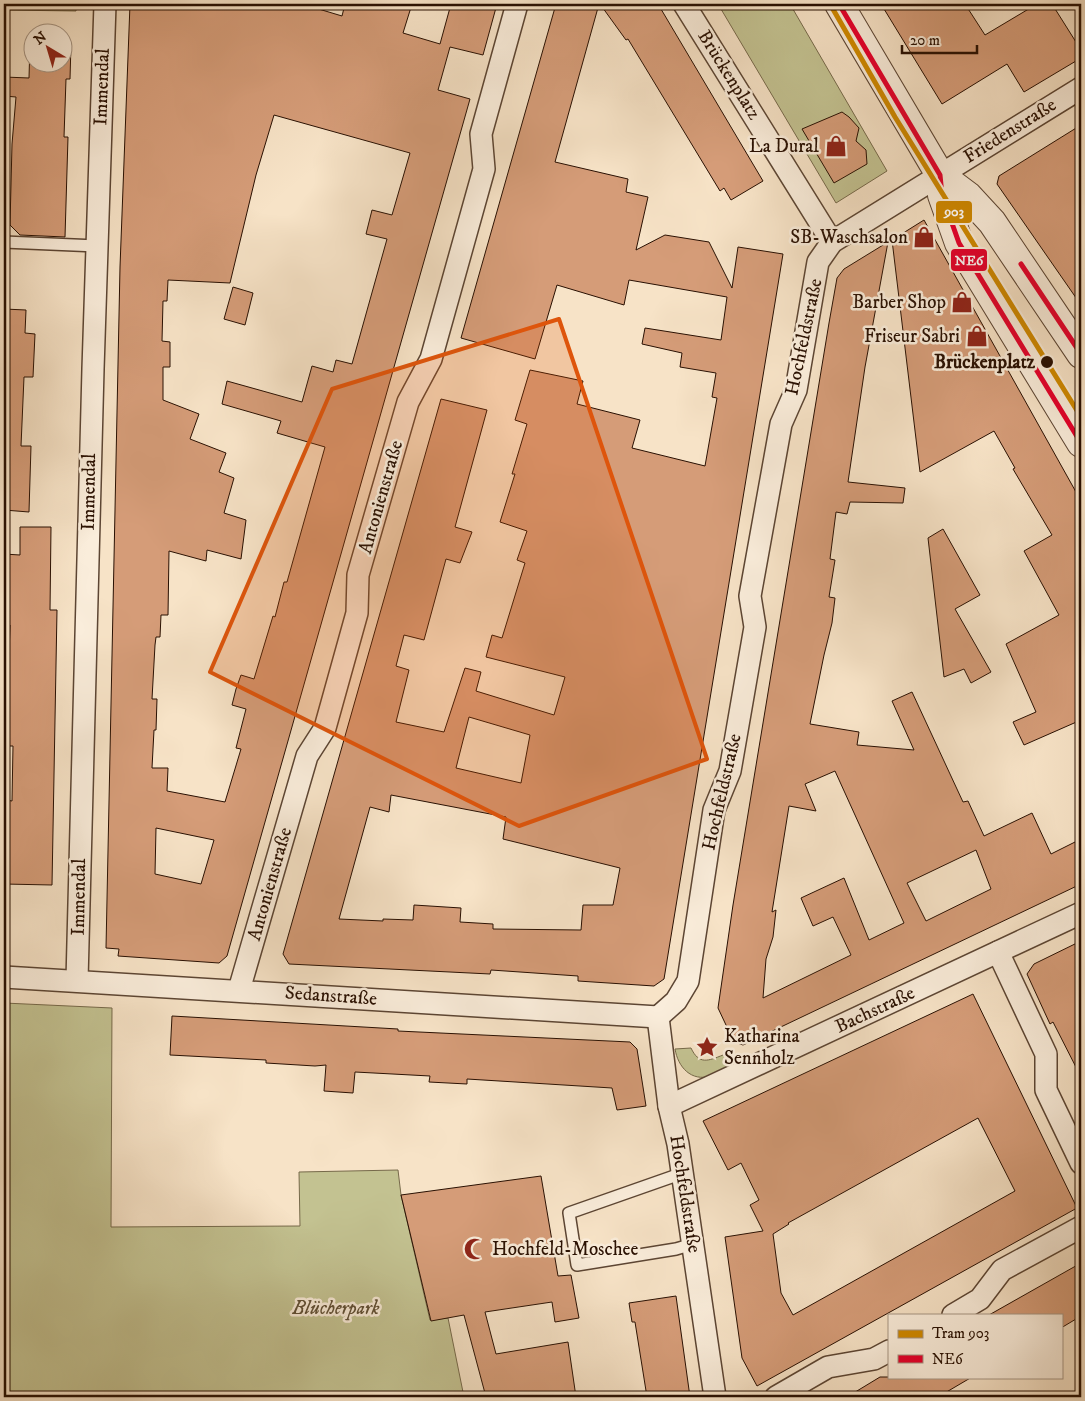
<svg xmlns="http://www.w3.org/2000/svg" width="1085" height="1401" font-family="'IM FELL DW Pica',serif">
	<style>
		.green { fill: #c3c291; stroke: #76694a }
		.building { fill: #d59c78; stroke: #291002; fill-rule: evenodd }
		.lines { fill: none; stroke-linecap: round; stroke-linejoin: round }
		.service-casing { stroke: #5c4533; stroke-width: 14 }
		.minor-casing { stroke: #5c4533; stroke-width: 24 }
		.tertiary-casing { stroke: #5c4533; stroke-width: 30 }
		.service { stroke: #faeddb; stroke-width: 11 }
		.minor { stroke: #faeddb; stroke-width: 21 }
		.tertiary { stroke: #faeddb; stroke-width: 28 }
		.bus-1-casing { stroke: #faeddb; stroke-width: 9 }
		.bus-1 { stroke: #e4002b; stroke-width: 5 }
		.tram-1-casing { stroke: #faeddb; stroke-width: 9 }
		.tram-1 { stroke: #ce8800; stroke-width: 5 }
		.marked { fill: #de550c; fill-opacity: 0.2; stroke: #de550c; stroke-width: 4; stroke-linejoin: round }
		.stop-dot { fill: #291002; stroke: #faeddb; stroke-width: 2 }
		.labels { text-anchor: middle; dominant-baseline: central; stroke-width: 5; stroke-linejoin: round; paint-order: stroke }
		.street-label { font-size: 19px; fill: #291002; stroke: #faeddb }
		.poi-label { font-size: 19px; fill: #291002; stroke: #faeddb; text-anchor: end }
		.stop-label { font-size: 19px; font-weight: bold; fill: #291002; stroke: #faeddb; text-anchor: end }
		.park-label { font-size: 19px; font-style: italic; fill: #5f4e34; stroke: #faeddb }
		.line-badge { stroke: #faeddb; stroke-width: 2 }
		.badge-label { font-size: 14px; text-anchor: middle; font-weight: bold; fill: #fff }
	</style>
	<rect width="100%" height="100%" fill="#f7e3c7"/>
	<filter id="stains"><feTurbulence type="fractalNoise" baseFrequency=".004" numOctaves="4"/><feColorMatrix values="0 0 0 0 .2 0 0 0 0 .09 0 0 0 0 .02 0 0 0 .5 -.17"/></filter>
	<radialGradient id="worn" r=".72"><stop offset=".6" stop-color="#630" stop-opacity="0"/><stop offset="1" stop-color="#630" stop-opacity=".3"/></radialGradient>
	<g class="green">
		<polygon points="4,4 76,4 76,11 4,10"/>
		<polygon points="718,4 790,4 887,171 836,203"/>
		<polygon points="4,1003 112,1008 111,1227 300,1226 299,1172 398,1170 401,1195 430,1320 448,1318 464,1397 4,1397"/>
		<path d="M691,1048C699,1065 708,1061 723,1055L726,1058L730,1065L729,1068C723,1071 717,1075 711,1076C691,1082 678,1067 675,1049Z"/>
	</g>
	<g class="building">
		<path d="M130,4H302L342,16L345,4H412L403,33L440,44L451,4H497L483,55L450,47L438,90L470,99L227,956L219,963L118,956L119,949L106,948L120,267ZM274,115L410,153L392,215L372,210L366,234L387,239L352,364L336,360L333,372L312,366L302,402L227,381L222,404L281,421L277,433L325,447L287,582H284L275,617L273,616L254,679L241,675L236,689L232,705L246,709L236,748L241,749L225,802L167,791L168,768H152L154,730H156L157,699H152L155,645L156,637H160L161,615H168L169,551L206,561L207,550L241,559L246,520L224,513L234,478L219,472L226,453L190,439L199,414L163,400V367H170V342L162,341L163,301H167L168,280L230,283L256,175ZM156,828L214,840L201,884L155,874Z"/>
		<path d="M556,4H599L555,162L628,179L626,192L648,197L636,250L665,235L709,242L732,288L738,247L783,254L664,979L654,986L578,981V976L491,970L490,974L289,964L283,954L441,399L487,410L455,527L472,532L460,563L446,559L424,640L404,635L396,666L409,670L396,722L444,732L465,668L481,672L476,691L554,715L565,677L486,657L492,635L502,638L525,563L517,560L527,531L500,522L515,474H512L527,424L515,420L530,370L583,381L577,404L640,420L632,448L705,466L717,398L712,397L716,373L680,367L682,353L642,344L645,328L721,340L727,297L629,280L624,305L557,285L535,359L461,338ZM469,717L530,735L521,783L456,768ZM391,795L506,817L503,839L620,868L613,905H583L581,930L493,929V924L460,922L461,908L414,905L413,920L383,919V921L339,919L370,807L389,812Z"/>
		<polygon points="600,4 658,4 763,181 731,200 724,188 720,191 628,39 626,40"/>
		<polygon points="881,4 965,4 985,35 1037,4 1052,4 1081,50 1081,58 1024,92 1007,64 942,104"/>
		<polygon points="30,42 32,42 32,62 62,62 62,43 71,43 70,79 66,79 64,137 68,137 65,237 20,235 10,225 12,144 16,97 4,96 4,77 29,78"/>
		<polygon points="842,112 849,117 859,128 856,141 866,150 867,164 834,183 802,129"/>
		<polygon points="1081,125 1081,305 997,184 999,176"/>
		<polygon points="924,220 1081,501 1081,720 1024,745 1013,722 1036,712 1006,644 1059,615 1024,551 1052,535 1013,469 1015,468 994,431 920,472 892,240"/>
		<path d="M888,242L865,367L848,482L905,488L903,503L850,502L847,514L836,512L830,559L835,560L829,597L835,598L832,623L824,655L810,724L859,732L857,745L914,750L892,701L912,692L963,802L968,801L984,836L1032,813L1051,854L1081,839V884L743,1045L734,1042L718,1008L733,905L829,323L837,278L844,269ZM835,771L904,923L869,940L844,878L801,898L813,926L833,917L851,955L763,998L766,959L773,937L776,910L772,912L789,806L816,811L805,784ZM976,850L991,889L926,921L907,883Z"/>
		<polygon points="233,287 253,293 245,325 224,319"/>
		<polygon points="4,309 26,310 25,333 35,334 33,377 24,377 21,446 31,446 29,512 4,510"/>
		<polygon points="20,527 51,527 50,610 57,610 52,885 4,884 6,800 12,801 13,746 6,746 10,625 4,625 4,554 20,555"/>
		<polygon points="943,529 980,595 955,609 991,672 971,683 964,669 944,677 928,538"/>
		<polygon points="1081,941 1081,1077 1053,1022 1050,1024 1027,974 1034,964"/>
		<path d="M973,994L1077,1208L757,1386L742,1358L725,1237L763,1231L750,1205L759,1200L741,1163L728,1170L703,1121ZM978,1118L1015,1191L793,1315L781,1293L773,1234L789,1224L788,1223Z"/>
		<polygon points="172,1016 398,1029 398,1031 630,1042 637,1049 646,1106 617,1110 612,1088 467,1079 467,1084 429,1082 430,1076 355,1072 353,1093 324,1091 326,1065 315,1066 266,1063 266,1060 170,1055"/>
		<polygon points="541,1176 558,1276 571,1275 579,1318 555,1322 552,1302 485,1312 496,1354 568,1342 576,1397 486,1397 464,1315 431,1321 401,1195"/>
		<polygon points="1081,1263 1081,1316 1061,1328 1061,1315 989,1315"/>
		<polygon points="676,1296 690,1397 647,1397 635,1322 632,1322 629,1303"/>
		<polygon points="880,1377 972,1377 938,1397 847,1397"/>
	</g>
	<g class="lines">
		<g class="service-casing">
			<g id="service">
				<polyline points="4,242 97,246"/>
				<polyline points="683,1173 569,1213 577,1265 676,1249 693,1244"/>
			</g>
		</g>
		<g class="minor-casing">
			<g id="minor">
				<polyline points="684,4 832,242"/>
				<polyline points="998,952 1046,1054 1046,1090 1081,1163"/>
				<polyline points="4,977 658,1017"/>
				<polyline points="77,980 93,369 105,4"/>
				<polyline points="239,990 307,756 325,728 357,613 358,575 408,402 431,359 484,169 481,134 517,4"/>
				<polyline points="658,1017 676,1001 688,981 714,810 730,771 755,627 750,596 781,424 796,390 818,262 832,242 1081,88"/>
				<polyline points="658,1017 669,1106 678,1144 715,1397"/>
				<polyline points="669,1106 1081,913"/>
				<polyline points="953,1315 980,1299 1002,1270 1081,1227"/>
				<polyline points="776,1397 828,1367 874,1359 889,1351"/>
			</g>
		</g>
		<g class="tertiary-casing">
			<g id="tertiary">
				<polyline points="839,4 940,175 968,196 992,222 1081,354"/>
				<polyline points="940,175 942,195 959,243 1081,443"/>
			</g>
		</g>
		<use href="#service" class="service"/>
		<use href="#minor" class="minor"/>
		<use href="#tertiary" class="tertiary"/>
		<g class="bus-1-casing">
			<g id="bus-1">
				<polyline points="839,4 940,175 942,195 959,243 1081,443"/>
				<polyline points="1021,264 1081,354"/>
			</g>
		</g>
		<use href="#bus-1" class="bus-1"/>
		<g class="tram-1-casing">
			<polyline id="tram-1" points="830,4 895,117 1081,417"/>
		</g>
		<use href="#tram-1" class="tram-1"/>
	</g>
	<path class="marked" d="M559,319L707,759L519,826L210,672L332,389Z"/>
	<defs>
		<g id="shop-bare" transform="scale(1.725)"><path d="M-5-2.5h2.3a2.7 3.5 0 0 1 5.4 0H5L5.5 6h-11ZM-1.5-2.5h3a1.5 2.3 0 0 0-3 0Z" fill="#8f2418" stroke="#faeddb" stroke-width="2.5" paint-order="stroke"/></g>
		<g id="sight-bare" transform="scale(1.725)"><path d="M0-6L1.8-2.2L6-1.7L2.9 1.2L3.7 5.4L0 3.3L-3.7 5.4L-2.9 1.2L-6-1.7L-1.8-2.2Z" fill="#8f2418" stroke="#faeddb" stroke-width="2.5" paint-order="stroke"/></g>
		<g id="mosque-bare" transform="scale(1.725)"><path d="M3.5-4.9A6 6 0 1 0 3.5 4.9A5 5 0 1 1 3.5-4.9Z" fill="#8f2418" stroke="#faeddb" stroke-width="2.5" paint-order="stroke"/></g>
	</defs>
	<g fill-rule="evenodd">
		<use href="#shop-bare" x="836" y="146"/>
		<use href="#shop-bare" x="924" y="237"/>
		<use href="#shop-bare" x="962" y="302"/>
		<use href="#shop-bare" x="977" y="336"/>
		<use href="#sight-bare" x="707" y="1047"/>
		<use href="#mosque-bare" x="475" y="1249"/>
	</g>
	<circle class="stop-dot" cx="1047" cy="362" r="7"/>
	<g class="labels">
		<g class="street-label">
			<text transform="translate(729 75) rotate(58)">Brückenplatz</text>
			<text transform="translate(102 87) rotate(-88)">Immendal</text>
			<text transform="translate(1010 131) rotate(-32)">Friedenstraße</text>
			<text transform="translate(804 337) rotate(-78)">Hochfeldstraße</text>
			<text transform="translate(89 492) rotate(-89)">Immendal</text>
			<text transform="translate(381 497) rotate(-74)">Antonienstraße</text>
			<text transform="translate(722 792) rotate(-77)">Hochfeldstraße</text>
			<text transform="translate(270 884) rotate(-74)">Antonienstraße</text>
			<text transform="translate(79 897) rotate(-89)">Immendal</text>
			<text transform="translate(331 996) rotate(4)">Sedanstraße</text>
			<text transform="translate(875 1010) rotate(-25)">Bachstraße</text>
			<text transform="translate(685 1194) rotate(81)">Hochfeldstraße</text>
		</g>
		<g class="poi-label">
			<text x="819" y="146">La Dural</text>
			<text x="908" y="237">SB-Waschsalon</text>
			<text x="946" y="302">Barber Shop</text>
			<text x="960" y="336">Friseur Sabri</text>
			<text x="724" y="1036" text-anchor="start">Katharina<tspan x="724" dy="22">Sennholz</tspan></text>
			<text x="492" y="1249" text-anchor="start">Hochfeld-Moschee</text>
		</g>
		<g class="stop-label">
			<text x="1035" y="362">Brückenplatz</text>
		</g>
		<g class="park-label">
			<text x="336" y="1308">Blücherpark</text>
		</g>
	</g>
	<g class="line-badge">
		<rect x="935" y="200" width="38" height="24" rx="5" fill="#ce8800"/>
		<rect x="950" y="248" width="38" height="24" rx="5" fill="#e4002b"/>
	</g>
	<g class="badge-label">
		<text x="954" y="216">903</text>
		<text x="969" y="265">NE6</text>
	</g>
	<rect width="1085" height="1401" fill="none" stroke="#f7e3c7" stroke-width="20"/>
	<rect x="5" y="5" width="1075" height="1391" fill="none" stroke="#291002" stroke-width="2.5"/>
	<rect x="10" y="10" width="1065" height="1381" fill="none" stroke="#291002"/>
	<rect x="888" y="1314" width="175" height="65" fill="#faeddb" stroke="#a69584"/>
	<rect x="898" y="1330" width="25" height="8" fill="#ce8800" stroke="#a69584"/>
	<text x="932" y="1338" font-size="15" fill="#291002">Tram 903</text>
	<rect x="898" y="1355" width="25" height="8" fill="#e4002b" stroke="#a69584"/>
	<text x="932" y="1364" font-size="15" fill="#291002">NE6</text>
	<g transform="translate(48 48) rotate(322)"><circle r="24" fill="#faeddb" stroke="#a69584"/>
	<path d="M0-4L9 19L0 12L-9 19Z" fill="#8f2418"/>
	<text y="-8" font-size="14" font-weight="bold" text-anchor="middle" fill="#291002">N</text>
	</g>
	<path d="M902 45v8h75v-8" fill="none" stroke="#291002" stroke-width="2.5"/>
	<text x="910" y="45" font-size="15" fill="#291002" stroke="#faeddb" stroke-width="4" paint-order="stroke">20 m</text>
	<rect width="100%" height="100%" filter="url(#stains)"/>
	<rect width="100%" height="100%" fill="url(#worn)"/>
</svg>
